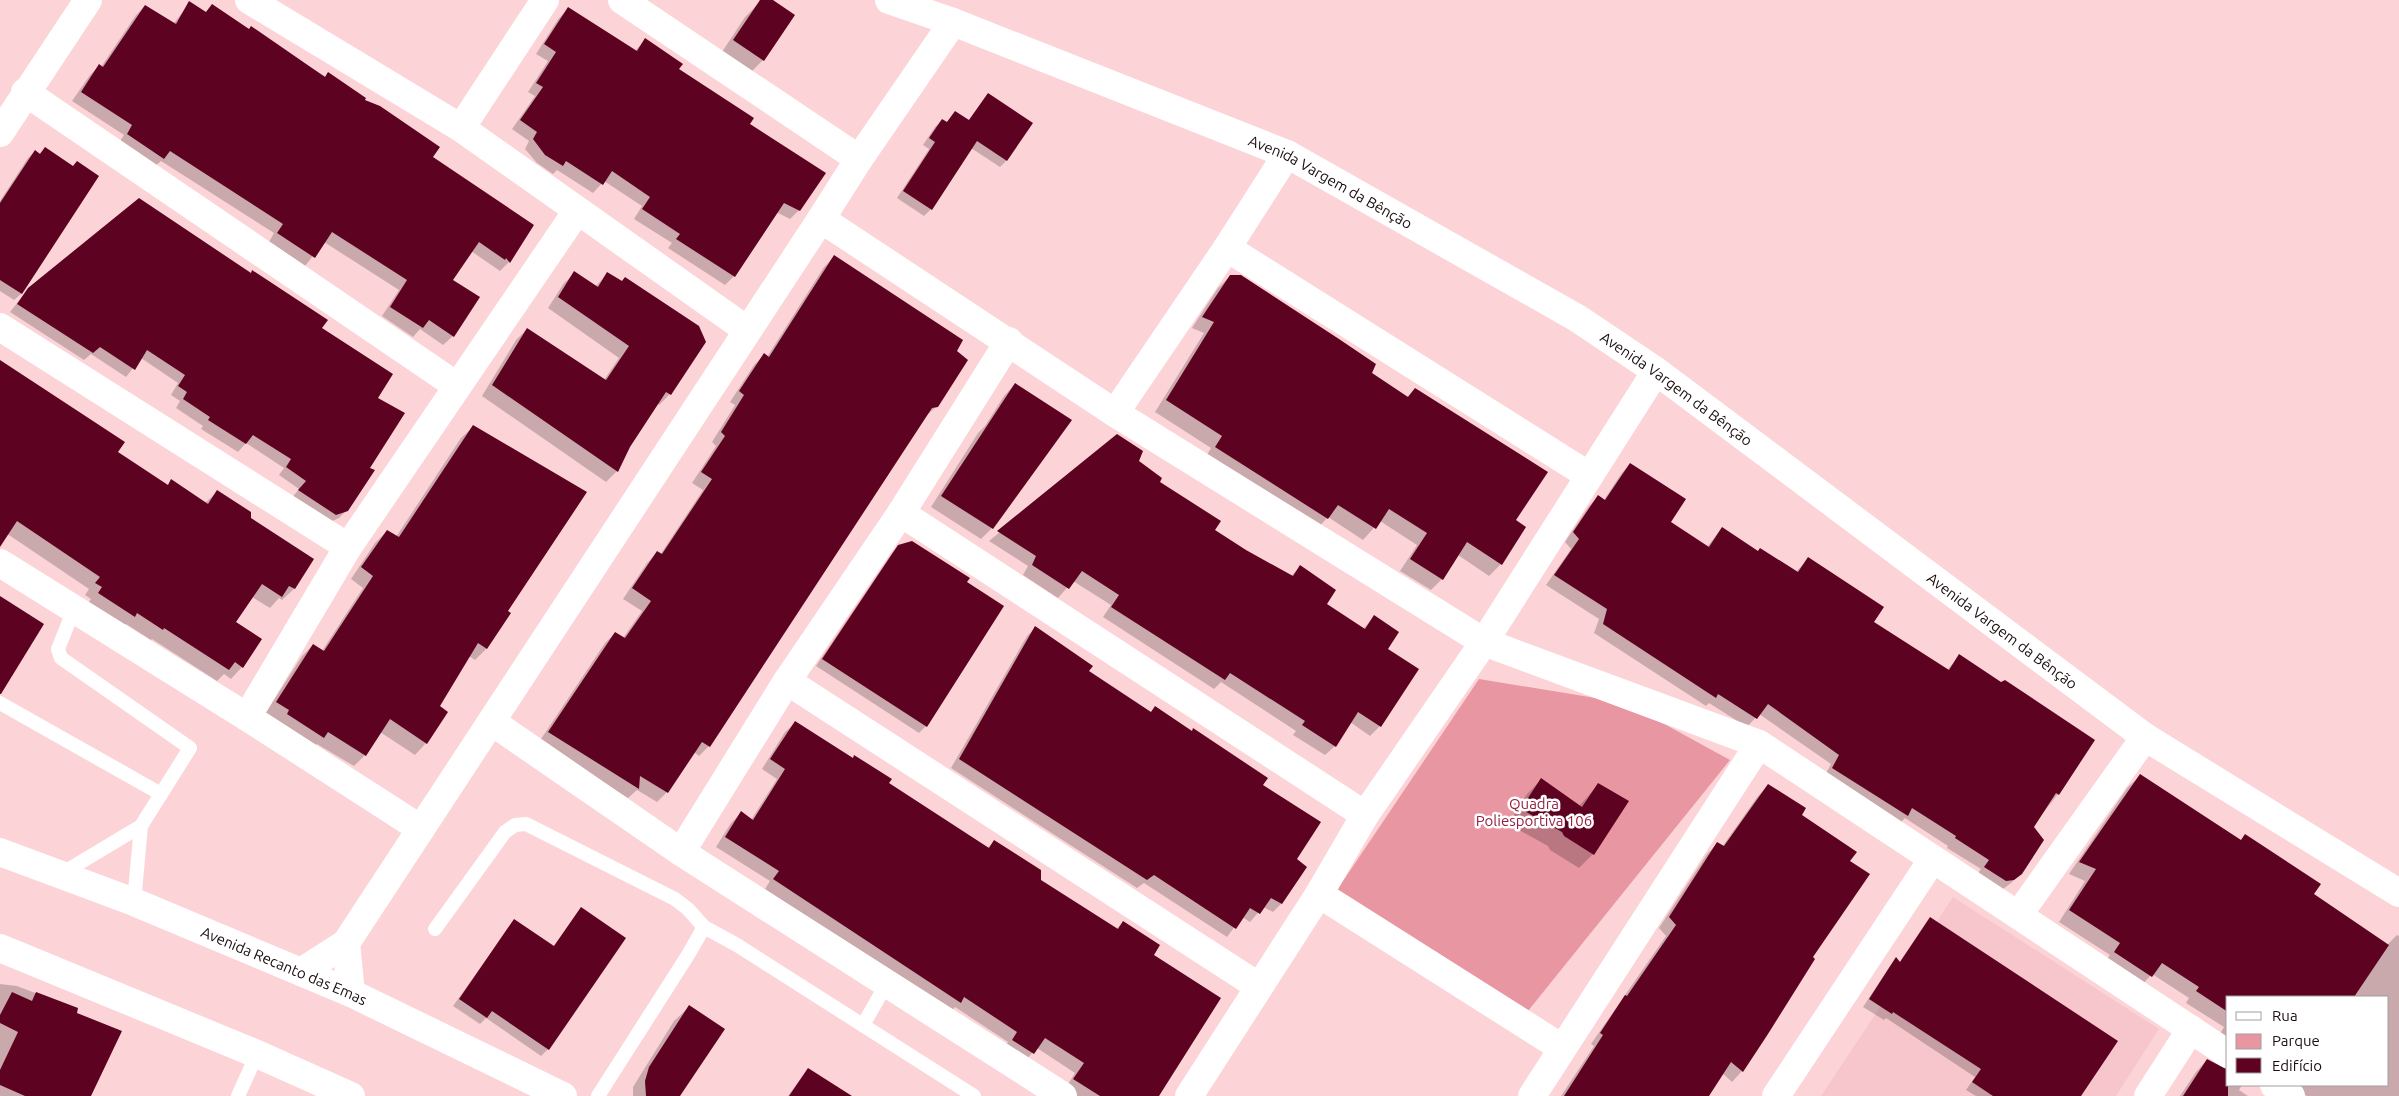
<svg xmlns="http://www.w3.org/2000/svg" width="2399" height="1096" font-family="Ubuntu,sans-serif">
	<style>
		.built { fill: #f6c6cc }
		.green { fill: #e897a2 }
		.shadow { fill: #0003 }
		.building { fill: #5d0321 }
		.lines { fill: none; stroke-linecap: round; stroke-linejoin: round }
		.service { stroke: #fff; stroke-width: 14 }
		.minor { stroke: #fff; stroke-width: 28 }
		.tertiary { stroke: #fff; stroke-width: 28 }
		.secondary { stroke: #fff; stroke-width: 28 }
		.labels { text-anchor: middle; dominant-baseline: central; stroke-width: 5; stroke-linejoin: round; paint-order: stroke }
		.street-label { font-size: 15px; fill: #1a0d0e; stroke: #fff }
		.park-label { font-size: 15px; fill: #94213f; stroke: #fff }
	</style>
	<rect width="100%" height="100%" fill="#fcd4d8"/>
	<polygon class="built" points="1953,897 2159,1029 2116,1096 1821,1096"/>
	<polygon class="green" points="1479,679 1626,703 1730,760 1528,1011 1337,890"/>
	<g class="shadow">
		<polygon points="762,0 771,0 763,60 749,74 720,55 745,17"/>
		<polygon points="190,3 205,13 212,6 363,100 431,157 533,225 509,262 500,271 471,251 451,280 453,336 443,345 420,329 413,337 382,316 399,290 324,242 305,266 269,242 274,233 161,161 154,167 118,144 124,135 72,101 90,75 99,66 101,67 136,15 145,6 174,23"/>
		<polygon points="568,9 635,51 645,40 678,69 749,125 824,173 799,210 790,219 776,212 734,276 725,285 668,248 672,243 634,219 642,206 604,181 593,193 557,170 553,174 537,163 525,149 529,141 512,129 535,96 528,92 548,61 536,54 559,18"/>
		<polygon points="988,94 1006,161 1000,167 971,148 931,209 924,216 897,198 929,149 923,145 935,127 942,120 946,123 955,113 968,121"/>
		<polygon points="45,149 72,167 98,176 21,294 14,300 0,291 0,201 28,158 35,151 39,154"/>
		<polygon points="834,257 955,351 937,406 926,416 709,746 699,756 694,752 667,792 657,802 637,790 628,798 539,742 605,643 615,633 623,638 642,611 623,599 647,563 657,553 660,555 703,490 692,483 716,446 712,442 735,405 730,402 754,365 764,355 767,357 824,267"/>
		<polygon points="575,273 595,287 608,273 670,394 659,405 657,403 629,446 617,471 606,482 482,396 516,340 527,329 604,380 619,358 548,308 564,283"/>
		<polygon points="1230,276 1407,397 1415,389 1515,520 1524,527 1501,564 1489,576 1458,555 1442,579 1431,590 1400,571 1417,545 1380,521 1363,540 1328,517 1316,530 1205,458 1211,448 1155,412 1204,333 1192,328 1218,288"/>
		<polygon points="29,288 321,328 376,399 368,468 347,510 339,518 328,523 291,499 299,489 279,475 284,468 246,443 238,452 201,429 203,426 176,408 180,401 171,395 178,383 141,358 126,377 91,354 84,360 10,312"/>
		<polygon points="0,361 116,453 167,486 171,481 205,503 217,492 249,519 312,560 294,589 282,600 279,598 270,608 252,597 235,623 242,667 231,679 224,674 217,681 152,639 151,640 126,624 122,627 87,605 91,599 85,595 89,589 6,533 0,539"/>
		<polygon points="1015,384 992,528 981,539 931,507 978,433 985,426 1004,396"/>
		<polygon points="473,427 506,612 509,613 486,649 475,660 469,656 439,707 426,743 415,755 380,732 365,755 354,766 317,744 312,749 265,714 302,656 313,645 322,651 363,588 351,579 375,543 387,531 396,537 461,438"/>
		<polygon points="1117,436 1137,461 1213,530 1245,552 1291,576 1300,567 1325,604 1363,629 1374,617 1386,650 1380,726 1370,736 1350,722 1335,746 1325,755 1293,735 1296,731 1221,682 1214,689 1103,617 1111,605 1073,581 1058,598 1023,575 1028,566 989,541"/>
		<polygon points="1630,464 1669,522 1707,547 1722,528 1758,552 1796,572 1808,559 1872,622 1947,670 1960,656 2058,794 2032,827 2021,873 2011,883 2003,889 1996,890 1976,876 1981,869 1947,848 1948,846 1905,818 1898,825 1824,777 1831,764 1759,714 1747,727 1709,703 1706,706 1594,633 1599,619 1546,585 1571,549 1565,542 1589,506 1598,497 1604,500 1621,474"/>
		<polygon points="899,546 926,726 919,733 816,666 892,553"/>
		<polygon points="1035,628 1087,672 1150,713 1155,708 1261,785 1295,860 1305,868 1281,904 1273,912 1263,907 1250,922 1242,917 1227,937 1144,883 1137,888 951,768 1027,636"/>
		<polygon points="795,723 987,848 995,841 1040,881 1116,929 1123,922 1152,955 1157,1096 1075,1096 1065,1089 1075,1073 1037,1048 1023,1063 1003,1050 1008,1042 955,1007 950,1012 765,889 770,881 716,847 731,823 741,813 751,820 777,779 762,769 785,732"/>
		<polygon points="2140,776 2240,841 2245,836 2312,895 2387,945 2397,935 2399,936 2399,1096 2307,1096 2289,1085 2388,1085 2388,997 2228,997 2228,1055 2214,1044 2224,1027 2186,1003 2189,998 2152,974 2140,987 2104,963 2110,955 2059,922 2085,881 2069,874 2128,787"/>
		<polygon points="1541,780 1579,806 1598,785 1593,854 1579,868 1550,850 1548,846 1508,824 1527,794"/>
		<polygon points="1768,786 1848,862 1811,958 1813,959 1742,1071 1732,1082 1722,1073 1707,1096 1561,1096 1594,1046 1591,1044 1666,936 1659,928 1707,854 1717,844 1722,847 1758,796"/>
		<polygon points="581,909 548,1049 541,1056 486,1018 480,1024 453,1006 514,921 553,947"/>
		<polygon points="1930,919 2080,1096 1976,1096 1966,1090 1975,1077 1886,1018 1884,1020 1863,1007 1890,966 1896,959 1899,963"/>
		<polygon points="0,984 17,986 77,1009 75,1013 90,1096 0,1096"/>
		<polygon points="689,1007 679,1096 633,1096 633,1087 674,1021"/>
		<polygon points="2207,1060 2228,1085 2242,1085 2239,1090 2248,1096 2180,1096 2196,1072"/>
		<polygon points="808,1069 840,1096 788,1096"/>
	</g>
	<g class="building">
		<polygon points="760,0 773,0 795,15 764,61 733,40"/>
		<polygon points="189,1 206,12 212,4 249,29 251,26 325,77 328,72 366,98 365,100 380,106 440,147 433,157 534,225 510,263 506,258 505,260 479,242 453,280 480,297 454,337 429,320 423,328 390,307 407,280 332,232 315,258 277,233 283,224 170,151 164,159 127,134 132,125 81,92 99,64 103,67 145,5 176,24"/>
		<polygon points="568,7 637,51 645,38 683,64 679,69 754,118 750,124 826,173 800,211 784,203 735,277 676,239 680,234 642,209 650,197 612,171 603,185 566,161 563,166 545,155 533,139 537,132 520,120 543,87 536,83 556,52 544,44"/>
		<polygon points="988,93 1033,123 1007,161 977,141 932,210 903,191 935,142 929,138 942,119 947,122 955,111 969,120"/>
		<polygon points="45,147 73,166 77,161 99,176 22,294 0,280 0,203 35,150 40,154"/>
		<polygon points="139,198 251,273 252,270 328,320 322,328 393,374 378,398 405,413 370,468 375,470 348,511 336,515 298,490 306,481 286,467 291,459 253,435 246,444 208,420 210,417 183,399 187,392 178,386 185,375 147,350 135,370 100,347 93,353 17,304 28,288"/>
		<polygon points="834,255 963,340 957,351 968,360 938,407 932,408 710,747 702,742 668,793 640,776 639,789 548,732 615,632 625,638 651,601 632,588 657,551 662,554 712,479 701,472 725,436 721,432 744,395 739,391 764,353 769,357"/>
		<polygon points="574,271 598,287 607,272 622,281 625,277 699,326 706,342 671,395 666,392 630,447 618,472 492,385 527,328 606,380 629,346 558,297"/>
		<polygon points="1230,275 1241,275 1339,339 1376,364 1372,373 1408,397 1415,388 1548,472 1516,520 1526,527 1502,565 1467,542 1443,580 1410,559 1427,533 1389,509 1376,529 1338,505 1328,519 1215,447 1222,436 1166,400 1214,322 1202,317"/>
		<polygon points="0,360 125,442 118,452 168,485 171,479 208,504 217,490 251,512 251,518 314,559 295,589 289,586 282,597 262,584 236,622 262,639 243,668 235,662 229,670 164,628 163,630 137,613 135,617 98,593 102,587 95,583 100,577 17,521 0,547"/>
		<polygon points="1015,383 1072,420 993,529 941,496"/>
		<polygon points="473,425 587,492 508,611 511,613 487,649 478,643 440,706 448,712 427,744 390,719 366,756 328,732 324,738 287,714 289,710 276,702 313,644 324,651 373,576 361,567 387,530 399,537"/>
		<polygon points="1117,434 1143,451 1139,461 1162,478 1160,482 1221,521 1215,530 1246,550 1293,576 1300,565 1336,590 1327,604 1365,629 1374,615 1399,632 1388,649 1419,669 1381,727 1358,712 1336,747 1302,725 1305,721 1230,673 1225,680 1111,607 1119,595 1082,571 1069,589 1032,565 1036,556 997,531"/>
		<polygon points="1630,463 1686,499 1671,522 1709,547 1722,527 1758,551 1760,548 1798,572 1808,557 1884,607 1874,622 1949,670 1959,654 2001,682 2005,680 2095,740 2059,795 2056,793 2034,827 2044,840 2022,874 2014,880 2006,881 1984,867 1989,860 1955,838 1956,836 1912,808 1908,816 1832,768 1839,755 1768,704 1757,719 1718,694 1716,698 1603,624 1607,609 1554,575 1579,539 1573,532 1598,495 1605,500"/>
		<polygon points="912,541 970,578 967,582 1004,606 927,727 822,659 898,545"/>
		<polygon points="0,596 44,624 1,694 0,694"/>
		<polygon points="1035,626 1093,666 1089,671 1151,712 1155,706 1192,731 1193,728 1268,778 1263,785 1321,822 1297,859 1307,867 1282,904 1271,898 1260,914 1250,908 1236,929 1154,875 1147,880 959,759"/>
		<polygon points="795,721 853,758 854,755 892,779 889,783 989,848 994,840 1041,870 1041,880 1118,929 1123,921 1160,945 1154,955 1221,998 1159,1096 1100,1096 1073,1079 1084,1063 1045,1038 1034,1054 1012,1040 1017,1032 964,997 961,1003 773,879 779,871 725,837 741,811 753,820 785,769 770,759"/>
		<polygon points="2140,774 2241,840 2245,834 2321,884 2314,894 2389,945 2354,997 2228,997 2228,1012 2196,991 2199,987 2162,963 2152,977 2114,952 2120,943 2069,910 2096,869 2079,862"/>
		<polygon points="1541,778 1582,807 1598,783 1629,801 1594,855 1564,836 1562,832 1521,809"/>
		<polygon points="1768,784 1806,808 1802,815 1857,852 1850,861 1870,874 1813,957 1815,959 1768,1034 1743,1072 1731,1062 1709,1096 1564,1096 1603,1035 1600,1033 1625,995 1627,996 1676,925 1669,917 1717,842 1724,846"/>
		<polygon points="581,907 626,938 549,1050 492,1011 487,1018 459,999 514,919 554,946"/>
		<polygon points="1930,917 2118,1041 2081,1096 1993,1096 1972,1082 1981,1069 1893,1012 1892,1014 1869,999 1896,957 1900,962"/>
		<polygon points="12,992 32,1001 36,992 78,1008 77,1013 122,1031 91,1096 25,1096 0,1085 0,1070 18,1032 0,1023 0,1015"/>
		<polygon points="689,1005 725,1029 680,1096 646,1096 645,1081 649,1067"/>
		<polygon points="2207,1059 2228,1070 2228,1096 2183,1096"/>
		<polygon points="808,1068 852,1096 789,1096"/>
	</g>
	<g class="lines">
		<g class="service">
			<polyline points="0,703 161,794"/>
			<polyline points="61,874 141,826 190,748 61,658 58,649 74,609"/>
			<polyline points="134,902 141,826"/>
			<polyline points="435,929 505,832 515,825 526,824 675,899 688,909 704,927"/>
			<polyline points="863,1025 887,983"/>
			<polyline points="238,1096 257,1054"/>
			<polyline points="598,1096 688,955 704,927 737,945 974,1096"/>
		</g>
		<g class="minor">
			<polyline points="249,0 461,128 747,330"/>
			<polyline points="622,0 859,159"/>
			<polyline points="25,92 457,386"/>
			<polyline points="461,128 545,0"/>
			<polyline points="0,133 88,0"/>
			<polyline points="821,219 1115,413 1484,642 1759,744 2228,1054"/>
			<polyline points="1227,248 1588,475"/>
			<polyline points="0,327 348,547"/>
			<polyline points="1115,413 1227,248 1287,154"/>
			<polyline points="901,513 1365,815"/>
			<polyline points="0,563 247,717 421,829"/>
			<polyline points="787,681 1258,986"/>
			<polyline points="247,717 348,547 577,211"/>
			<polyline points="492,722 681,852 1063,1096"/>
			<polyline points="681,852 787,681 901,513 1009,341"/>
			<polyline points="1319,894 1562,1048"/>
			<polyline points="2019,914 2145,737"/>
			<polyline points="346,943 351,993"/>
			<polyline points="301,972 346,943 821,219 859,159 953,22"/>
			<polyline points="2274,1085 2291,1096"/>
			<polyline points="1189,1096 1319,894 1365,815 1484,642 1656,371"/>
			<polyline points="1532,1096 1759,744"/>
			<polyline points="1776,1096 1932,860"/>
			<polyline points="2148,1096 2191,1029"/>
		</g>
		<path class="tertiary" id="s1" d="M889,0L953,22L1287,154L1577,318L1656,371L2145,737L2399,893"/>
		<g class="secondary">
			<path id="s2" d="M0,852L134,902L351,993L563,1096"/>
			<polyline points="0,948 257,1054 351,1096"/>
		</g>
	</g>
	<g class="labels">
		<g class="street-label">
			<text stroke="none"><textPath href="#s1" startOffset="478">Avenida Vargem da Bênção</textPath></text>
			<text stroke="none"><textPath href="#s1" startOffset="882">Avenida Vargem da Bênção</textPath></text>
			<text stroke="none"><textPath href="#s1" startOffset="1288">Avenida Vargem da Bênção</textPath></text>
			<text stroke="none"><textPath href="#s2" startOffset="306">Avenida Recanto das Emas</textPath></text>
		</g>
		<g class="park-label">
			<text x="1534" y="803">Quadra<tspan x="1534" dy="17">Poliesportiva 106</tspan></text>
		</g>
	</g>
	<rect x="2226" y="996" width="162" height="90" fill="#ffffff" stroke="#a39e9f"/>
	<rect x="2236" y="1012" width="25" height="8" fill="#ffffff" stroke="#a39e9f"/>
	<text x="2272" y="1021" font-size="15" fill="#1a0d0e">Rua</text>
	<rect x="2236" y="1034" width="25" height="15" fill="#e897a2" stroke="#a39e9f"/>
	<text x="2272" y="1046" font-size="15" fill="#1a0d0e">Parque</text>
	<rect x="2236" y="1058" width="25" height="15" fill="#5d0321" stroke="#a39e9f"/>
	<text x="2272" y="1071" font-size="15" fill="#1a0d0e">Edifício</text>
</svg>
